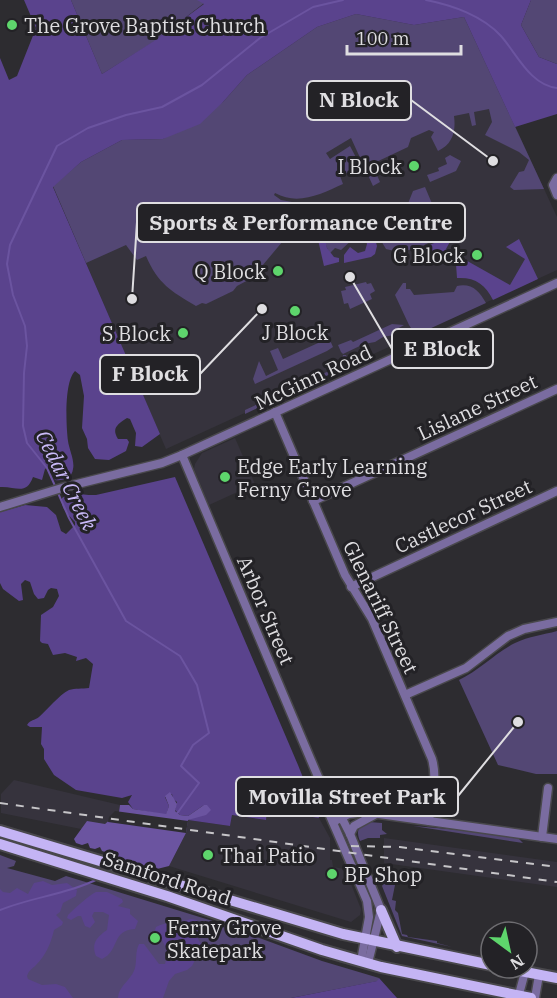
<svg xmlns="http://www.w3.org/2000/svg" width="557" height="998" font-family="'IBM Plex Serif',serif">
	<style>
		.built { fill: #36333d }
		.green { fill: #534774 }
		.forest { fill: #5a438d }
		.water { fill: #6b54a0 }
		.pier { fill: #2d2c30 }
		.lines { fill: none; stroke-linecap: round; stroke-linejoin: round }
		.stream { stroke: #6b54a0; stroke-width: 2 }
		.minor-casing { stroke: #49484c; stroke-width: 11 }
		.major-casing { stroke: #49484c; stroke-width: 14 }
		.minor { stroke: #7a6ca0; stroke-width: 8 }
		.major { stroke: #c4b4f4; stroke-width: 10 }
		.rail { stroke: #c6c5c8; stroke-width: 2; stroke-dasharray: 8 8; stroke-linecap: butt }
		.poi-dot { fill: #5ed56c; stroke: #232226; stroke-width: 2 }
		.labels { text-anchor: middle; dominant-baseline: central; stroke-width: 6; stroke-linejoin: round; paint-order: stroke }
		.poi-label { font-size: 20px; fill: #dfdee1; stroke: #232226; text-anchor: start }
		.street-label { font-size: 20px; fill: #dfdee1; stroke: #232226 }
		.water-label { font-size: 21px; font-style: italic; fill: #cabaf9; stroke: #232226 }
		.leader { fill: none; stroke: #dfdee1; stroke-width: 2 }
		.callout-dot { fill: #dfdee1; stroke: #232226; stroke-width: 2 }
		.callout { fill: #232226; stroke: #dfdee1; stroke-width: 2 }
		.callout-label { font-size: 21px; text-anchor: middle; font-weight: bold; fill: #dfdee1 }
	</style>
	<rect width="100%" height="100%" fill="#2d2c30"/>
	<g class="built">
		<polygon points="71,0 457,0 557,217 557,270 166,449 53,186 101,74"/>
		<polygon points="235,438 255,484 209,505 194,469 195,464 202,453"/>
		<polygon points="14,780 120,805 117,828 86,830 1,813 1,794"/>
		<polygon points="267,810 319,818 330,838 330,860 332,860 333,867 345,869 361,909 360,915 351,922 169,866 186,833 188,820 230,826 232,815 265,820"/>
		<polygon points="384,838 557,862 557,887 384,863"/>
	</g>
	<g class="green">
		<polygon points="71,0 208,0 155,41 102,74"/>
		<polygon points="531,0 557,0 557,64 539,57 521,25"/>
		<path d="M356,14L414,25L464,17L544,189L514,190L510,187L519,172L524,171L529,160L519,152L485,135L492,122L489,109L474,112L476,125L472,126L469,113L454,116C456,131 453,144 438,151L431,137L434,132L429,130L411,138L408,147L372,164L380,182L373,186L351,138L326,153L330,159L350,146L361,167L340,176L343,184C321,194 298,206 275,193L274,195L281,200L292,202L288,235L252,278L237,286L233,291L206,304L202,303L196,306C171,291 158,284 146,256L137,260L126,245L86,263L53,186L81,162L122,140L163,139L223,102L247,75L317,27Z"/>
		<polygon points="450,155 461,161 456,171 430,182 427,175 439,171 438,168 447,164 445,158"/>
		<polygon points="425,187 436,213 430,211 421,204 407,206 413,191"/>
		<path d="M367,211L372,228L356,236L341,250L335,248L330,253C326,248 322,235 326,229Z"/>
		<path d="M439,221L443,232C430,246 405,255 386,249L380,239L424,233V227L430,235Z"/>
		<polygon points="366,282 367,284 371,283 375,291 370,294 372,299 350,309 348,303 344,304 341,291 346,290 345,287"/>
		<path d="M403,283H406V289H410L414,295L454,292L457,286C472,283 479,291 486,303L416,335L413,328H411L409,325L395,295Z"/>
		<polygon points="392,324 404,325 397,329 394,335 383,337 375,342 364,344 343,354 341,352 338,345 351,340 353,342"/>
		<polygon points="329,338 333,347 327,351 255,384 253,379 259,361 266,376 278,370 270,351 278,348 283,359"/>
		<polygon points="343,355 346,355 350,365 245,414 245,410 344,364 342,359"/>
		<path d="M557,631V774H536L498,765L459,680C480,670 495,653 515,643C529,636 543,635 557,631Z"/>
		<path d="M369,822L382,823V830L387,834L380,835V838H368L360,841C356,830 358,827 369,822Z"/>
		<polygon points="413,826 461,830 518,838 523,843"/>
		<polygon points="0,855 16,861 14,866 7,868 55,881 66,876 216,922 322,961 379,978 378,981 291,998 0,998"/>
		<polygon points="392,878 396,880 392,900 396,901 395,910 398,913 402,934 407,935 408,937 437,941 437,943 452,947 402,936 382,886 385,881"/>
	</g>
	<g class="forest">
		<path d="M24,0H71L102,74L154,41L204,4L197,0H531L521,25L539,57L557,64V114L515,127L464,17L414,25L356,14L317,27L247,75L223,102L200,124L163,139L122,140L81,162L53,187L160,434L142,447L135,446L136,433L130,419L127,418C118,424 111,428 118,439H127L129,442L126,451L109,460L95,459L88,448L87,439L82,428L84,396L80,375L75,371C64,382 66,425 68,441C69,449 75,461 73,469C72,478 64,481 55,480L50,466L45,469L42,480L33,477C26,496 16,486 0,487V58L9,80L17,76L36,28Z"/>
		<polygon points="326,226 328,229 324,234 327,248 334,257 339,258 339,262 324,266 316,231"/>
		<polygon points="373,232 377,246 375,254 371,257 344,263 344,255 350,247 358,253 365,251 367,244 364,235"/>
		<path d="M445,234L452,238L446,249L510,285L525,259L506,247L519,239L538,279L493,300C485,284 475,277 457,278L456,264L439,254H421V248L437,242Z"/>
		<path d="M175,477L298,765L319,818L267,810L266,820L232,815L230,826L188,820L195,817L204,805L188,816L180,815L175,810L177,802L173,799L172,794L165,797L169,806L166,815L133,809L128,802L132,795L122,798L76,790L54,775L44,759V749L41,744L42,727H30L27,725C31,719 34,721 39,717C47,710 59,695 69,690C75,688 82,689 89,688L93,664L86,658L76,661L77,657L65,653L53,655L48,644L42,643L40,641L41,615L53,607L59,596L57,589L51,588L48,590L44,598L38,599L34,594L30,582L25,580L21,584L23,600L19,601L3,589L0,583V512L25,505L47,507L56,515L61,531L66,534L75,525V522C69,515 60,509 62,498C72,490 84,496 96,495Z"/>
		<path d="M43,881L52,885L67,883L77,890L76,896L63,903L60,912L56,915L63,922L62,925L54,930C51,943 46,955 36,965C32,969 29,970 27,976L28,979L42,985L56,984L65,987L73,998H0V889L3,892L10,893L17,888L28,894L34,883Z"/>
		<path d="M96,892H107L122,899L123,902L118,906L130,909V914L138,921L135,929C111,930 120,951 102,959L96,956C91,943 97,937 107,930L109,915L103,912H94L92,916L95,922L90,928L85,926L81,916H78L71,920L67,918L68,915C75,908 88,896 96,892Z"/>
		<path d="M191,919L197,920L199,926L196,935L202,946L192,966L187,970L175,974L169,981L163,998H118C119,985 131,981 135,968C137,960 135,952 139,944H144L159,964H165C170,950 163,941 155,930L156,927C167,921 179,923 191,919Z"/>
		<polygon points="379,978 397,998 291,998 377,981"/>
	</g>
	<polygon class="water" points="170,792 177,804 175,811 180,815 188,816 204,805 207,805 211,810 206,815 188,820 186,833 169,866 157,869 155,865 146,869 108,858 114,855 113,851 108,853 102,851 100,847 95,849 90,848 88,843 82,845 76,843 74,839 87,821 105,824 119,812 120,805 129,805 133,809 166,814 169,806 165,796"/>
	<polygon class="pier" points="115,811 188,821 186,833 108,822 109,817"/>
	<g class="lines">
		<g class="stream">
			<path d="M426,0C452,5 483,16 501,36C517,54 530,85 557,88"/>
			<polyline points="56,488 47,468 27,443 23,426 24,373 27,346 25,326 13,295 7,264 10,245 57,146 88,128 126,115 162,107 202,85 260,38 313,7 343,0"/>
			<polyline points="58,493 69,518 126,621 180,656 197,685 209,733 193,745 181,766 199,783 176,815"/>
			<path d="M0,910C33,897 68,894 100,878"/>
		</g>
		<g class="minor-casing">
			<g id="minor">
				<polyline points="557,178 553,185 557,195"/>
				<path d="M275,412L345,575L372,619L432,759C438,780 431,801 429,821"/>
				<polyline points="182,455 310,758 319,779 324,802 367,901 369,917 361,961"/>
				<polyline points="313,501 557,389"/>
				<polyline points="0,507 65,487 162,463 182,455 557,283"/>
				<polyline points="351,587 557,491"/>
				<polyline points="405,695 466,668 508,636 524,629 557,622"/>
				<polyline points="319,779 327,789 350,834 381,910 368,963"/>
				<polyline points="333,822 349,814 365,812 557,839"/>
				<polyline points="350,834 354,826 376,814"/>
				<polyline points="542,837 548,788"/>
				<polyline points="518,998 525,972"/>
				<polyline points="535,998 539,975"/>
			</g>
		</g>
		<g class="major-casing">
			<g id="major">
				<polyline points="0,831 343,934 491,965"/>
				<polyline points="0,844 167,896 322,950 381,967 531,998"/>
				<polyline points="381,910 397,947"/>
				<polyline points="505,968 557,978"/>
			</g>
		</g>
		<use href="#minor" class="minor"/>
		<use href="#major" class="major"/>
		<g class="rail">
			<polyline points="0,803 557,882"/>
			<polyline points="351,846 400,847 557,867"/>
		</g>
	</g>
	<g class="poi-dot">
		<circle cx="12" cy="25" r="6"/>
		<circle cx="414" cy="166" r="6"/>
		<circle cx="477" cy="255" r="6"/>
		<circle cx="278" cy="271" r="6"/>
		<circle cx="295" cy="311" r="6"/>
		<circle cx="183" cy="333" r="6"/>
		<circle cx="225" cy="477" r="6"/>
		<circle cx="208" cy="855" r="6"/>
		<circle cx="332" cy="874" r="6"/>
		<circle cx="155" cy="938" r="6"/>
	</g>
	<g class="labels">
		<g class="poi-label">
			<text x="24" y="25">The Grove Baptist Church</text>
			<text x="402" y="166" text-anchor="end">I Block</text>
			<text x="465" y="255" text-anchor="end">G Block</text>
			<text x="266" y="271" text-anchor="end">Q Block</text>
			<text x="295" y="332" text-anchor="middle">J Block</text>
			<text x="171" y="333" text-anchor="end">S Block</text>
			<text x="237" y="466">Edge Early Learning<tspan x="237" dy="23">Ferny Grove</tspan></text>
			<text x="220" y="855">Thai Patio</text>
			<text x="344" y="874">BP Shop</text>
			<text x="167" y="927">Ferny Grove<tspan x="167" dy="23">Skatepark</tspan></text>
		</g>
		<g class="street-label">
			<text transform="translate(313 377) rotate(-25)">McGinn Road</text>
			<text transform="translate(477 407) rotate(-25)">Lislane Street</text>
			<text transform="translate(463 516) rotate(-25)">Castlecor Street</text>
			<text transform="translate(381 607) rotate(64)">Glenariff Street</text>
			<text transform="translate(266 610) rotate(67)">Arbor Street</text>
			<text transform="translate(167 878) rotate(18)">Samford Road</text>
		</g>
		<g class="water-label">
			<text transform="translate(67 480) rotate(63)">Cedar Creek</text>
		</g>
	</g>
	<path class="leader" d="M493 161L411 100M132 299L137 222M350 277L392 349M262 309L200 374M518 722L458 796"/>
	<g class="callout-dot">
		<circle cx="493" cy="161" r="6"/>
		<circle cx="132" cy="299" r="6"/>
		<circle cx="350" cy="277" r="6"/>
		<circle cx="262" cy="309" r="6"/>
		<circle cx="518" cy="722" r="6"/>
	</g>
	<g class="callout">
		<rect x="307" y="81" width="104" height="39" rx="6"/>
		<rect x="137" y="203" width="328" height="39" rx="6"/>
		<rect x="392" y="329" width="101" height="39" rx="6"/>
		<rect x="100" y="355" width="100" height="39" rx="6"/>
		<rect x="236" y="777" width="222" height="39" rx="6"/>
	</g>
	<g class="callout-label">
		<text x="359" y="107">N Block</text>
		<text x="301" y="230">Sports &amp; Performance Centre</text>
		<text x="442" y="356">E Block</text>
		<text x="150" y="381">F Block</text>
		<text x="347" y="804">Movilla Street Park</text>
	</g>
	<g transform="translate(509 950) rotate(147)"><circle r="28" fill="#232226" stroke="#6e6d71" stroke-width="1.5"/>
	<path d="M0-4.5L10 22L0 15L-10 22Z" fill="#5ed56c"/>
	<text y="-9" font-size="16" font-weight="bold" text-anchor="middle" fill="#dfdee1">N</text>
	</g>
	<path d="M347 45v9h114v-9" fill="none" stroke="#dfdee1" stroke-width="3"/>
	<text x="356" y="45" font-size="18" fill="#dfdee1" stroke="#232226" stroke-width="4.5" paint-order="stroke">100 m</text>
</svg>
